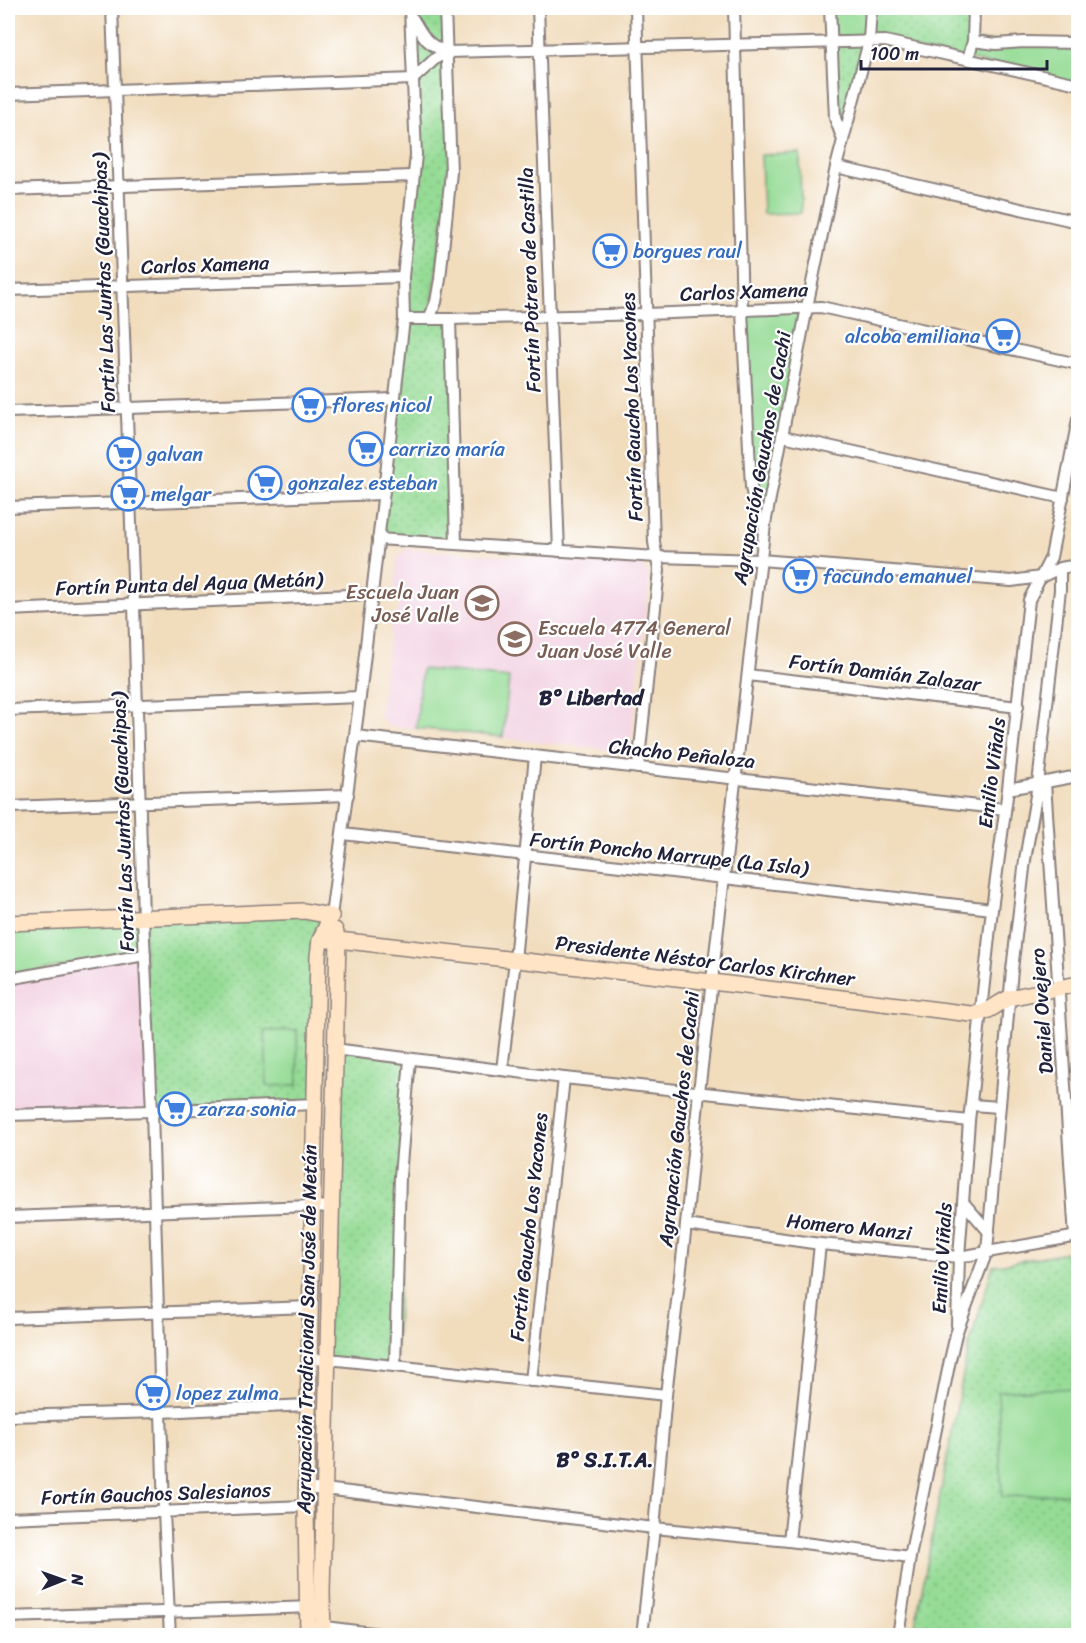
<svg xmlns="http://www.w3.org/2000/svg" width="1086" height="1643" font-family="Sriracha,sans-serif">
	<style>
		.built { fill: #f2cfe0 }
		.grass { fill: url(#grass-dots); stroke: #5c7e68; stroke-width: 1.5 }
		.park { fill: #95db95; stroke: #5c7e68; stroke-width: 1.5 }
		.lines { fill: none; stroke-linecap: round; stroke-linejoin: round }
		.street-casing { stroke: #8a7f7c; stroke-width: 14 }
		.secondary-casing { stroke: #8a7f7c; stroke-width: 18 }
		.street { stroke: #fff; stroke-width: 10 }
		.secondary { stroke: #ffe4c6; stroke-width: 15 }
		.labels { text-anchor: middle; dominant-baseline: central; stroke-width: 4.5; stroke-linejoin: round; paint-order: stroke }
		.shop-label { font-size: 20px; fill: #366cbe; stroke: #fff; text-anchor: start }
		.street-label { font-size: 20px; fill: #22223b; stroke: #fff }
		.education-label { font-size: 20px; fill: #785e54; stroke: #fff; text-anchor: end }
		.neighbourhood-label { font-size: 21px; font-weight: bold; fill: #22223b; stroke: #fff }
	</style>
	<defs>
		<pattern id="grass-dots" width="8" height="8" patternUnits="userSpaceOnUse" patternTransform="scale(1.5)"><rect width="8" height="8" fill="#95db95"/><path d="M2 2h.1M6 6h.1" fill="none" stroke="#80bc81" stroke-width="1.8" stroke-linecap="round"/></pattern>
	</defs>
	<rect width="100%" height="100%" fill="#fff"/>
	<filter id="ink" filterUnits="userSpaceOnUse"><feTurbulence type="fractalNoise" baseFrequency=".0167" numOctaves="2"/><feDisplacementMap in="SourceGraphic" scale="12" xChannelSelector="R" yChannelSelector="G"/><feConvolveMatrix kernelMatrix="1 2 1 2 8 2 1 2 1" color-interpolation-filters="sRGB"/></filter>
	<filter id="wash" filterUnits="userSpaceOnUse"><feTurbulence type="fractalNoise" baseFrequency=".008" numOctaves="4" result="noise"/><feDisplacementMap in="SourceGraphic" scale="24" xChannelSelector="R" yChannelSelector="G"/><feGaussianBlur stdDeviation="1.35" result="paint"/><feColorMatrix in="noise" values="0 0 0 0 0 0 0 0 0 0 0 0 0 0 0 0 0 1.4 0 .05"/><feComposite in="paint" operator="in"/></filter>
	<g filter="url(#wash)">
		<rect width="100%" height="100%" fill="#f1dcbc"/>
		<g class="built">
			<polygon points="406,549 641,565 650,575 631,743 622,751 388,726 379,716 392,616 398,612 399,605 399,598 394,592 397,558"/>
			<polygon points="145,955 152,1111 8,1115 8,979"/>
		</g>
		<g class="grass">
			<polygon points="409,8 445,8 452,163 430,319 450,319 456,544 378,539 416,155"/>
			<polygon points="871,8 974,8 968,59 869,41 843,140 831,43"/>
			<polygon points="304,911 323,919 314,1104 152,1111 143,918"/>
			<polygon points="334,1049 410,1059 395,1366 327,1360"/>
			<polygon points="1078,1250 1078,1635 913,1636 968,1349 993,1266"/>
		</g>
		<g class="park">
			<polygon points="830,8 871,8 869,41 831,43"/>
			<polygon points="973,41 1078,44 1078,84 968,59"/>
			<polygon points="800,153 801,213 763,214 761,155"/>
			<polygon points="807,307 765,524 754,507 742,311"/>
			<polygon points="422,669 509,678 503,737 416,728"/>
			<polygon points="139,922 141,952 8,976 8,927"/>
			<polygon points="297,1030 298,1085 267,1086 265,1031"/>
			<polygon points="1078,1388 1078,1493 1002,1497 998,1391"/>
		</g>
	</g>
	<g filter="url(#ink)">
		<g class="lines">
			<g class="street-casing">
				<g id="street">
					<polyline points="112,8 134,605 143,918 152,1111 164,1512 170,1636"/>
					<polyline points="538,8 559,551"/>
					<polyline points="636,8 654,542 659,570 638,768"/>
					<polyline points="734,8 742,311 751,487 757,517 765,524"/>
					<polyline points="830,8 835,118 843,140"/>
					<path d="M413,19C423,36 427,46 448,52L885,41L1078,84"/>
					<polyline points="973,41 996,44 1024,42 1078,43"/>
					<polyline points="968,59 973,41 974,8"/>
					<polyline points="8,94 413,79 436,58 448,52"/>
					<polyline points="836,167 1078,222"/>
					<polyline points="8,190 413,176"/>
					<polyline points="8,290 403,277"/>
					<polyline points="404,319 450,319 646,314 821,307 1078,364"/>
					<polyline points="429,319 436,302 440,279 451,172 445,8"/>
					<polyline points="450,319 456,544"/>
					<polyline points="8,412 394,399"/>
					<polyline points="783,436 1063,498"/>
					<polyline points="8,507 383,494"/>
					<polyline points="378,539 657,557 761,560 1011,581 1041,577 1060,568 1078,565"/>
					<polyline points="8,610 372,594"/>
					<polyline points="748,675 1018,707"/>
					<polyline points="8,710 360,697"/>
					<polyline points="355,736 1005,809"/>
					<polyline points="1045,783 1075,1237"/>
					<polyline points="1008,789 1078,776"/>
					<polyline points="8,807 348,795"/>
					<polyline points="343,834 992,909"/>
					<polyline points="331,916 360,697 404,319 403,277 416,155 410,8"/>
					<polyline points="8,979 145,955"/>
					<polyline points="334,1049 564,1078 969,1121"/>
					<polyline points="502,1070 515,960 535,756"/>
					<polyline points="972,1105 999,1107"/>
					<polyline points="8,1115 152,1111 314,1104"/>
					<polyline points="963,1202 989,1232"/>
					<polyline points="8,1217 312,1206 331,1207"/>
					<polyline points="686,1225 820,1244 959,1257 1078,1236"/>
					<polyline points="8,1318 310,1307"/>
					<polyline points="957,1325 959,1257 969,1121 992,909 1008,789 1029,600 1051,557 1078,419"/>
					<polyline points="308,1359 338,1360 666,1395"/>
					<polyline points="395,1366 400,1176 410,1059"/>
					<polyline points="531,1381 564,1078"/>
					<polyline points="8,1416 161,1412 307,1405"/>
					<polyline points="306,1489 324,1489 654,1528 789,1541 910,1557"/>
					<polyline points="8,1518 306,1506"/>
					<polyline points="789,1541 820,1244"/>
					<polyline points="8,1617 313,1607"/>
					<polyline points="317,1626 396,1636"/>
					<polyline points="642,1636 654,1528 666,1395 686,1225 699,1092 765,524 807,307 836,167 869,41 871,8"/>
					<polyline points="898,1636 910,1557 950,1360 956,1334 987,1251 1012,970 1025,860 1038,784 1060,590 1060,568"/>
				</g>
			</g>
			<g class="secondary-casing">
				<g id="secondary">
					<polyline points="8,923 304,911 331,916"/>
					<path d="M320,940H338L712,982L971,1014C989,1014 994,1005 1009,998L1078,984"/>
					<polyline points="308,1636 306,1506 318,956 320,940 331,916"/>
					<polyline points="323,1636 322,1592 338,940 335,930"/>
				</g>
			</g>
			<use href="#street" class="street"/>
			<use href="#secondary" class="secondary"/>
		</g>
	</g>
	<defs>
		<g id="supermarket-ring" transform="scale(1.725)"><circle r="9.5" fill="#fff" stroke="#3f7fe0" stroke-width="1.5"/><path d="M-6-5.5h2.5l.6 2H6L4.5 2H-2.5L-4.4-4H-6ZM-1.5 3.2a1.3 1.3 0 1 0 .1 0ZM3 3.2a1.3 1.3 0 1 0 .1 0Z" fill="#3f7fe0"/></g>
		<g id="school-ring" transform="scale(1.725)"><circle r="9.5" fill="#fff" stroke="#8d6e63" stroke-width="1.5"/><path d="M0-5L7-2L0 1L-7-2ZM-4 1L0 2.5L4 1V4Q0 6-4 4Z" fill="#8d6e63"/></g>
	</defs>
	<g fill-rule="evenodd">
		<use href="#supermarket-ring" x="610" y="251"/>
		<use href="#supermarket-ring" x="1003" y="336"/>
		<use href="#supermarket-ring" x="309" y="405"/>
		<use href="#supermarket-ring" x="366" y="449"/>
		<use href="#supermarket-ring" x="124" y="454"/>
		<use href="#supermarket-ring" x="265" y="483"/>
		<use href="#supermarket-ring" x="128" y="494"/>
		<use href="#supermarket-ring" x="800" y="576"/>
		<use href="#school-ring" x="482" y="603"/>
		<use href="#school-ring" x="515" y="639"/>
		<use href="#supermarket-ring" x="175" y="1109"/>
		<use href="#supermarket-ring" x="153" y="1393"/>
	</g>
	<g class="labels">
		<g class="shop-label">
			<text x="633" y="251">borgues raul</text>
			<text x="980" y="336" text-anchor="end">alcoba emiliana</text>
			<text x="332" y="405">flores nicol</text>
			<text x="389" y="449">carrizo maría</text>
			<text x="147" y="454">galvan</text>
			<text x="288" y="483">gonzalez esteban</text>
			<text x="151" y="494">melgar</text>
			<text x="823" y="576">facundo emanuel</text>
			<text x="198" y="1109">zarza sonia</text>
			<text x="176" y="1393">lopez zulma</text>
		</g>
		<g class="street-label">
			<text transform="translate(205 265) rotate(-2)">Carlos Xamena</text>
			<text transform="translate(530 280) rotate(-92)">Fortín Potrero de Castilla</text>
			<text transform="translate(104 283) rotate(-92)">Fortín Las Juntas (Guachipas)</text>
			<text transform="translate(744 292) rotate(-2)">Carlos Xamena</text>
			<text transform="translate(632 407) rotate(-92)">Fortín Gaucho Los Yacones</text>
			<text transform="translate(762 458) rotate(-80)">Agrupación Gauchos de Cachi</text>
			<text transform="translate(189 584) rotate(-2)">Fortín Punta del Agua (Metán)</text>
			<text transform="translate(885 673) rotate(7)">Fortín Damián Zalazar</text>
			<text transform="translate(682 754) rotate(6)">Chacho Peñaloza</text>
			<text transform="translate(992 773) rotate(-83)">Emilio Viñals</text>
			<text transform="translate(123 822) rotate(-92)">Fortín Las Juntas (Guachipas)</text>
			<text transform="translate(669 854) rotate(6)">Fortín Poncho Marrupe (La Isla)</text>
			<text transform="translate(705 961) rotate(7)">Presidente Néstor Carlos Kirchner</text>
			<text transform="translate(1042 1011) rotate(-94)">Daniel Ovejero</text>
			<text transform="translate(679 1119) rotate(-84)">Agrupación Gauchos de Cachi</text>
			<text transform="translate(529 1227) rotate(-84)">Fortín Gaucho Los Yacones</text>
			<text transform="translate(849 1227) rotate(6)">Homero Manzi</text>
			<text transform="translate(942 1258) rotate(-87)">Emilio Viñals</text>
			<text transform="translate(307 1329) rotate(-89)">Agrupación Tradicional San José de Metán</text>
			<text transform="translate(156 1494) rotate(-2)">Fortín Gauchos Salesianos</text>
		</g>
		<g class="education-label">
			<text x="459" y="592">Escuela Juan<tspan x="459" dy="23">José Valle</tspan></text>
			<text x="538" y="628" text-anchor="start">Escuela 4774 General<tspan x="538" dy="23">Juan José Valle</tspan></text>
		</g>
		<g class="neighbourhood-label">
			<text x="591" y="698">B° Libertad</text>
			<text x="605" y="1460">B° S.I.T.A.</text>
		</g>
	</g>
	<rect width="1086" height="1643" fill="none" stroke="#fff" stroke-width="30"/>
	<g transform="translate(63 1580) rotate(89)" stroke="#ffffff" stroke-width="4.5" paint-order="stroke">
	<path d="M0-4.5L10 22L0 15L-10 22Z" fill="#22223b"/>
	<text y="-9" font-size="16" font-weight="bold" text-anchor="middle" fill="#22223b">N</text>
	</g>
	<path d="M861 60v9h186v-9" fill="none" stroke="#22223b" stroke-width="3"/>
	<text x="870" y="60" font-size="18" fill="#22223b" stroke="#ffffff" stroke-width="4.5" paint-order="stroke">100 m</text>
</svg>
